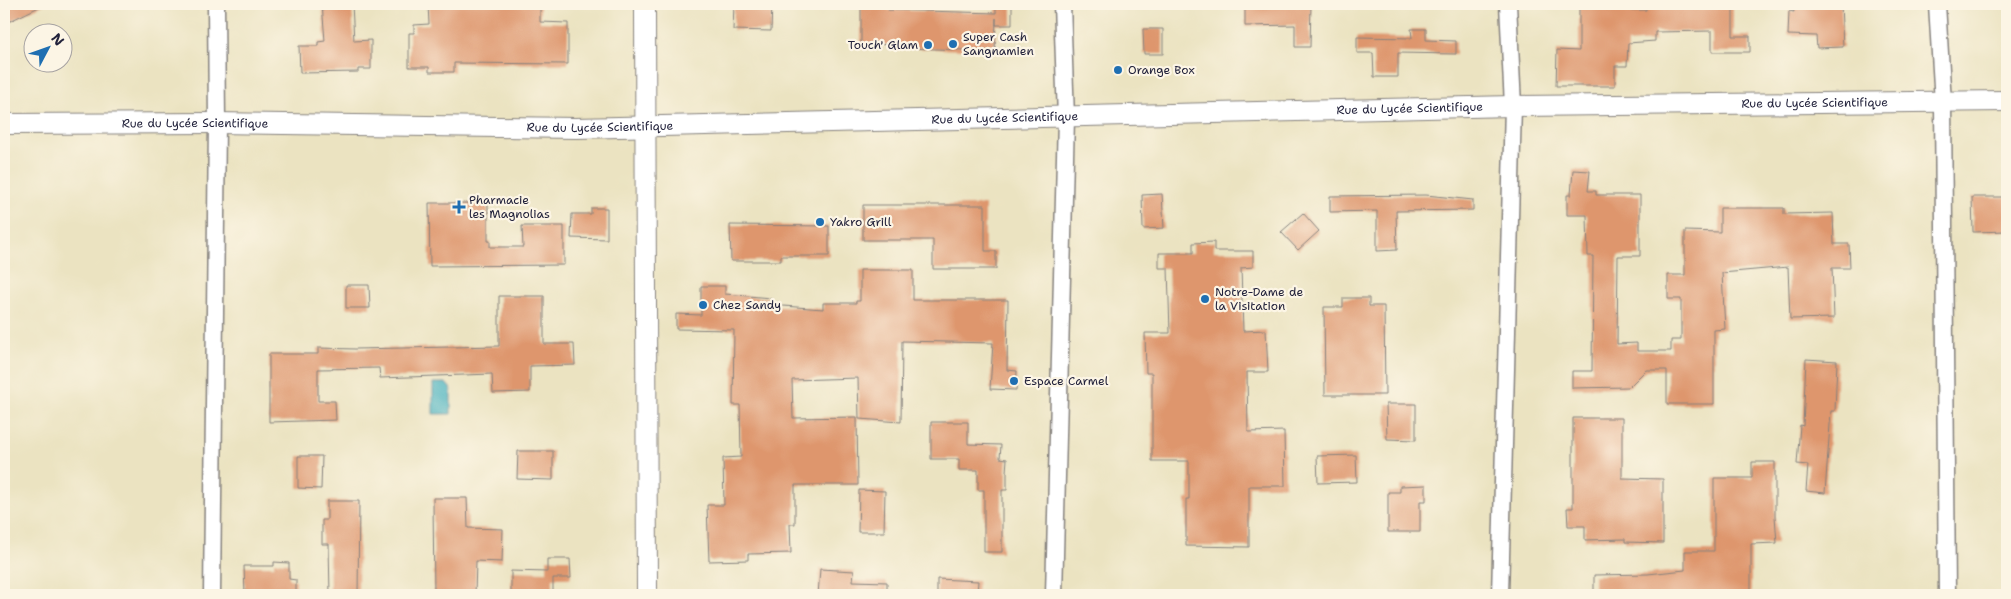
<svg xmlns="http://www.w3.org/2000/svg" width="2011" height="599" font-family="'Shantell Sans',sans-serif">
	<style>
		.water { fill: #41afbe; stroke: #32687c }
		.building { fill: #de966d }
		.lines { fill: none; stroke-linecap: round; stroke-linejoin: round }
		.minor-casing { stroke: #86827e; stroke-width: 19 }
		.tertiary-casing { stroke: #86827e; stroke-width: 22 }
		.minor { stroke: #fff; stroke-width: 16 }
		.tertiary { stroke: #fff; stroke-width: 20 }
		.poi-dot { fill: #1f6fb2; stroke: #fcf5e5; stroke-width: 2 }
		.labels { text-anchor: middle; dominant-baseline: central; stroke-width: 4.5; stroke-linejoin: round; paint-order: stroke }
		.poi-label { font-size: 12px; fill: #22223b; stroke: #fcf5e5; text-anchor: start }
		.street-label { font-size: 12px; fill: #22223b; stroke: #fcf5e5 }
	</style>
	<rect width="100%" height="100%" fill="#fcf5e5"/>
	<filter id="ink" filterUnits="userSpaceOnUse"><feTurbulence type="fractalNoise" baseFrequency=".02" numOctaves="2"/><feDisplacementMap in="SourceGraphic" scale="10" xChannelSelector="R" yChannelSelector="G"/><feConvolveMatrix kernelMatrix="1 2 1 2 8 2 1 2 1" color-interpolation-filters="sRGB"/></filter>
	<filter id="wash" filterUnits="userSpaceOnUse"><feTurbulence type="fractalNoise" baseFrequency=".0096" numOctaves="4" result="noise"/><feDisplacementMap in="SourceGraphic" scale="20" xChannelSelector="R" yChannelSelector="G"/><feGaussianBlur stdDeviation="1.12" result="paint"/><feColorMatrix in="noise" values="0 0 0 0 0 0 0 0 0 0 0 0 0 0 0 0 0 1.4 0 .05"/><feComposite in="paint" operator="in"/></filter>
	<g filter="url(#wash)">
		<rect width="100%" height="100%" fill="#ebe3c1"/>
		<polygon class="water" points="433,383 446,383 451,389 451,414 433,414"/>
		<g id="blocks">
			<g class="building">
				<polygon points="4,4 45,4 4,24"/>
				<polygon points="322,4 352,4 354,41 371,40 371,69 358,69 358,72 300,73 299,46 318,46 318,42 325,41"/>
				<polygon points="428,4 540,4 540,22 568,23 568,64 454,63 454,72 429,72 429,67 409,67 409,33 414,33 414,25 429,24"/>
				<polygon points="734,4 772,4 771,31 733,30"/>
				<polygon points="861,4 889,4 888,10 996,13 996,4 1012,4 1012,25 996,25 996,18 995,51 906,48 906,45 861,44"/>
				<polygon points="1245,4 1311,4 1310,47 1295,47 1295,25 1245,26"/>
				<polygon points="1579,4 1616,4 1616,10 1646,10 1646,4 1681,4 1681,8 1712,8 1712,4 1733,4 1733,36 1750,36 1750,52 1712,52 1712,31 1655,32 1655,41 1628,43 1627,66 1615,66 1615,86 1556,86 1557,50 1579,51"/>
				<polygon points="1793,4 1841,4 1843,47 1817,48 1816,36 1788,35 1789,11 1794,12"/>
				<polygon points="1143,29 1163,29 1163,54 1144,54"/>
				<polygon points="1411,29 1426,29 1426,40 1456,41 1456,54 1398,53 1398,77 1374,77 1373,53 1357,53 1357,37 1412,38"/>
				<polygon points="1573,170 1590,171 1588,191 1596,191 1596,195 1640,195 1640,256 1618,256 1617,344 1637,343 1637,351 1671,351 1671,340 1681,340 1681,299 1668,299 1668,275 1685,275 1685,231 1720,232 1720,208 1784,208 1784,214 1833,213 1834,244 1849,244 1850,268 1832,268 1834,318 1790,319 1788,267 1722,273 1725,329 1714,330 1714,404 1667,404 1667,370 1646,370 1629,387 1572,388 1572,371 1592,371 1593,256 1588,256 1587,215 1567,215 1567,195 1571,195"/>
				<polygon points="1162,194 1164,228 1143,229 1142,195"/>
				<polygon points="1426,195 1473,200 1473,210 1396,211 1397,250 1377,251 1377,211 1330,212 1330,196"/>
				<polygon points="1972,197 2007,197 2007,231 1973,232"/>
				<polygon points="429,203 488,203 488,241 490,241 490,247 523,247 522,226 564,226 564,265 430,266"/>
				<polygon points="863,205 985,205 985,251 996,251 996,269 933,269 933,240 863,240"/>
				<polygon points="591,208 607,208 607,239 571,238 572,214 591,214"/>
				<polygon points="1303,213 1319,231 1298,250 1281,232"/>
				<polygon points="730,225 829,226 829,256 781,256 781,261 731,261"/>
				<polygon points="1214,242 1214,251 1253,251 1253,267 1241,268 1243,331 1266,330 1268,372 1247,372 1248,432 1284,431 1285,486 1249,486 1249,547 1186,546 1186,499 1189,499 1189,461 1152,461 1152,373 1146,373 1145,333 1170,333 1168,268 1159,268 1159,253 1193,253 1193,243"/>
				<polygon points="860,270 913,270 913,300 1008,300 1007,370 1017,371 1016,390 990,389 993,343 902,341 901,422 859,419 858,378 792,380 793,418 857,417 858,485 795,485 795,524 790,524 791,553 748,554 748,560 709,561 707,505 724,505 723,458 741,457 740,405 733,405 734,330 676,329 676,314 701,315 701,286 725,286 725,294 771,298 770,305 823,309 823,303 856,303 856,301 860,301"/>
				<polygon points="346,285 369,285 370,308 346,308"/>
				<polygon points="499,296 544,296 544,344 574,344 575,365 530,366 530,392 493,393 492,374 380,378 379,368 318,369 318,401 335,401 336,420 269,422 269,354 318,354 318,348 355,349 499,346"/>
				<polygon points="1343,298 1369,298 1369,306 1384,306 1385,395 1325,395 1324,307 1343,307"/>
				<polygon points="1806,359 1837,361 1835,411 1831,411 1825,493 1806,491 1808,465 1797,464 1800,425 1803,426"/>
				<polygon points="1386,404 1416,404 1416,440 1387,439"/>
				<polygon points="1573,418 1622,418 1622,478 1663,479 1663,543 1625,542 1625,539 1585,540 1585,526 1568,526 1567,508 1573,508"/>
				<polygon points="931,422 968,422 968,444 1001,445 1000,458 1007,459 1006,472 1007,472 1007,490 1002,490 1002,552 984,552 984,490 978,490 978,470 959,470 959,459 931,459"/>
				<polygon points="518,451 553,451 553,480 517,479"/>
				<polygon points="1356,455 1357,482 1318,483 1317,456"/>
				<polygon points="298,456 322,456 321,489 298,488"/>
				<polygon points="1752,462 1775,462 1775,516 1777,543 1751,544 1751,595 1594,595 1594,575 1648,574 1685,570 1685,551 1714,551 1714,478 1752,478"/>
				<polygon points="1426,485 1426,501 1420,501 1420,532 1388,532 1388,492 1400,492 1400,486"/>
				<polygon points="859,490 885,491 884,532 858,532"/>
				<polygon points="433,498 467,498 468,528 503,529 502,562 476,561 475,595 434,595"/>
				<polygon points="327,501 359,501 358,595 330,595 329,544 322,544 322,520 327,520"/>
				<polygon points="547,559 570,559 571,578 553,578 553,595 511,595 511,571 547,572"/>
				<polygon points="274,562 289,563 289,579 296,580 296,595 245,595 244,566 274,566"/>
				<polygon points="820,569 854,571 853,581 887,582 887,595 818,595"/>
				<polygon points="937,579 978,581 977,595 937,595"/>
			</g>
		</g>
	</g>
	<g filter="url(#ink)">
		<use href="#blocks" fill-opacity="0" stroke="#86827e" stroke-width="1"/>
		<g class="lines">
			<g class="minor-casing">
				<g id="minor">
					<polyline points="1937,4 1943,103 1947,595"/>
					<polyline points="212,595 217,123 216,4"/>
					<polyline points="1054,595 1066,118 1062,4"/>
					<polyline points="1500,595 1513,106 1508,4"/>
				</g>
			</g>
			<g class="tertiary-casing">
				<g id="tertiary">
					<polyline points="645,4 647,595"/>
					<path id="s1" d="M4,124L217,123L576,128L1513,106L2007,101"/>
				</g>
			</g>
			<use href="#minor" class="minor"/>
			<use href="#tertiary" class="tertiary"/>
		</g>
	</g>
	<g class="poi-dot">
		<circle cx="953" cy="44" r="5"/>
		<circle cx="928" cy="45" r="5"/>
		<circle cx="1118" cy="70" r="5"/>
		<path d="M456.5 199.5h5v5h5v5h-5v5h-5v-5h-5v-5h5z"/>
		<circle cx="820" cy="222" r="5"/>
		<circle cx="1205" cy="299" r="5"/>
		<circle cx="703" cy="305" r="5"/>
		<circle cx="1014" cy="381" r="5"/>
	</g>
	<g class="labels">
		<g class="poi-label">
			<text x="963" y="37">Super Cash<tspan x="963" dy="14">Sangnamien</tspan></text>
			<text x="918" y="45" text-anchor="end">Touch' Glam</text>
			<text x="1128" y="70">Orange Box</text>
			<text x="469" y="200">Pharmacie<tspan x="469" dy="14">les Magnolias</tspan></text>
			<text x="830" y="222">Yakro Grill</text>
			<text x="1215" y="292">Notre-Dame de<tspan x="1215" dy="14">la Visitation</tspan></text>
			<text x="713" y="305">Chez Sandy</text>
			<text x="1024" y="381">Espace Carmel</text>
		</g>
		<g class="street-label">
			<text stroke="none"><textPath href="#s1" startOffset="1811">Rue du Lycée Scientifique</textPath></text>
			<text stroke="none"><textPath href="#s1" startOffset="1406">Rue du Lycée Scientifique</textPath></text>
			<text stroke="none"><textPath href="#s1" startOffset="1001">Rue du Lycée Scientifique</textPath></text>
			<text stroke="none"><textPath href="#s1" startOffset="191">Rue du Lycée Scientifique</textPath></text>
			<text stroke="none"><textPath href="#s1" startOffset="596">Rue du Lycée Scientifique</textPath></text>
		</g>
	</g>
	<rect width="2011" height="599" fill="none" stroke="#fcf5e5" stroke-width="20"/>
	<g transform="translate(48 48) rotate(49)"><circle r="24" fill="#fcf5e5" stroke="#a5a1a1"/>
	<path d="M0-4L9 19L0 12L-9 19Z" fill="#1f6fb2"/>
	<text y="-8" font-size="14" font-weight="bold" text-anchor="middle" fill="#22223b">N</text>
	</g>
</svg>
